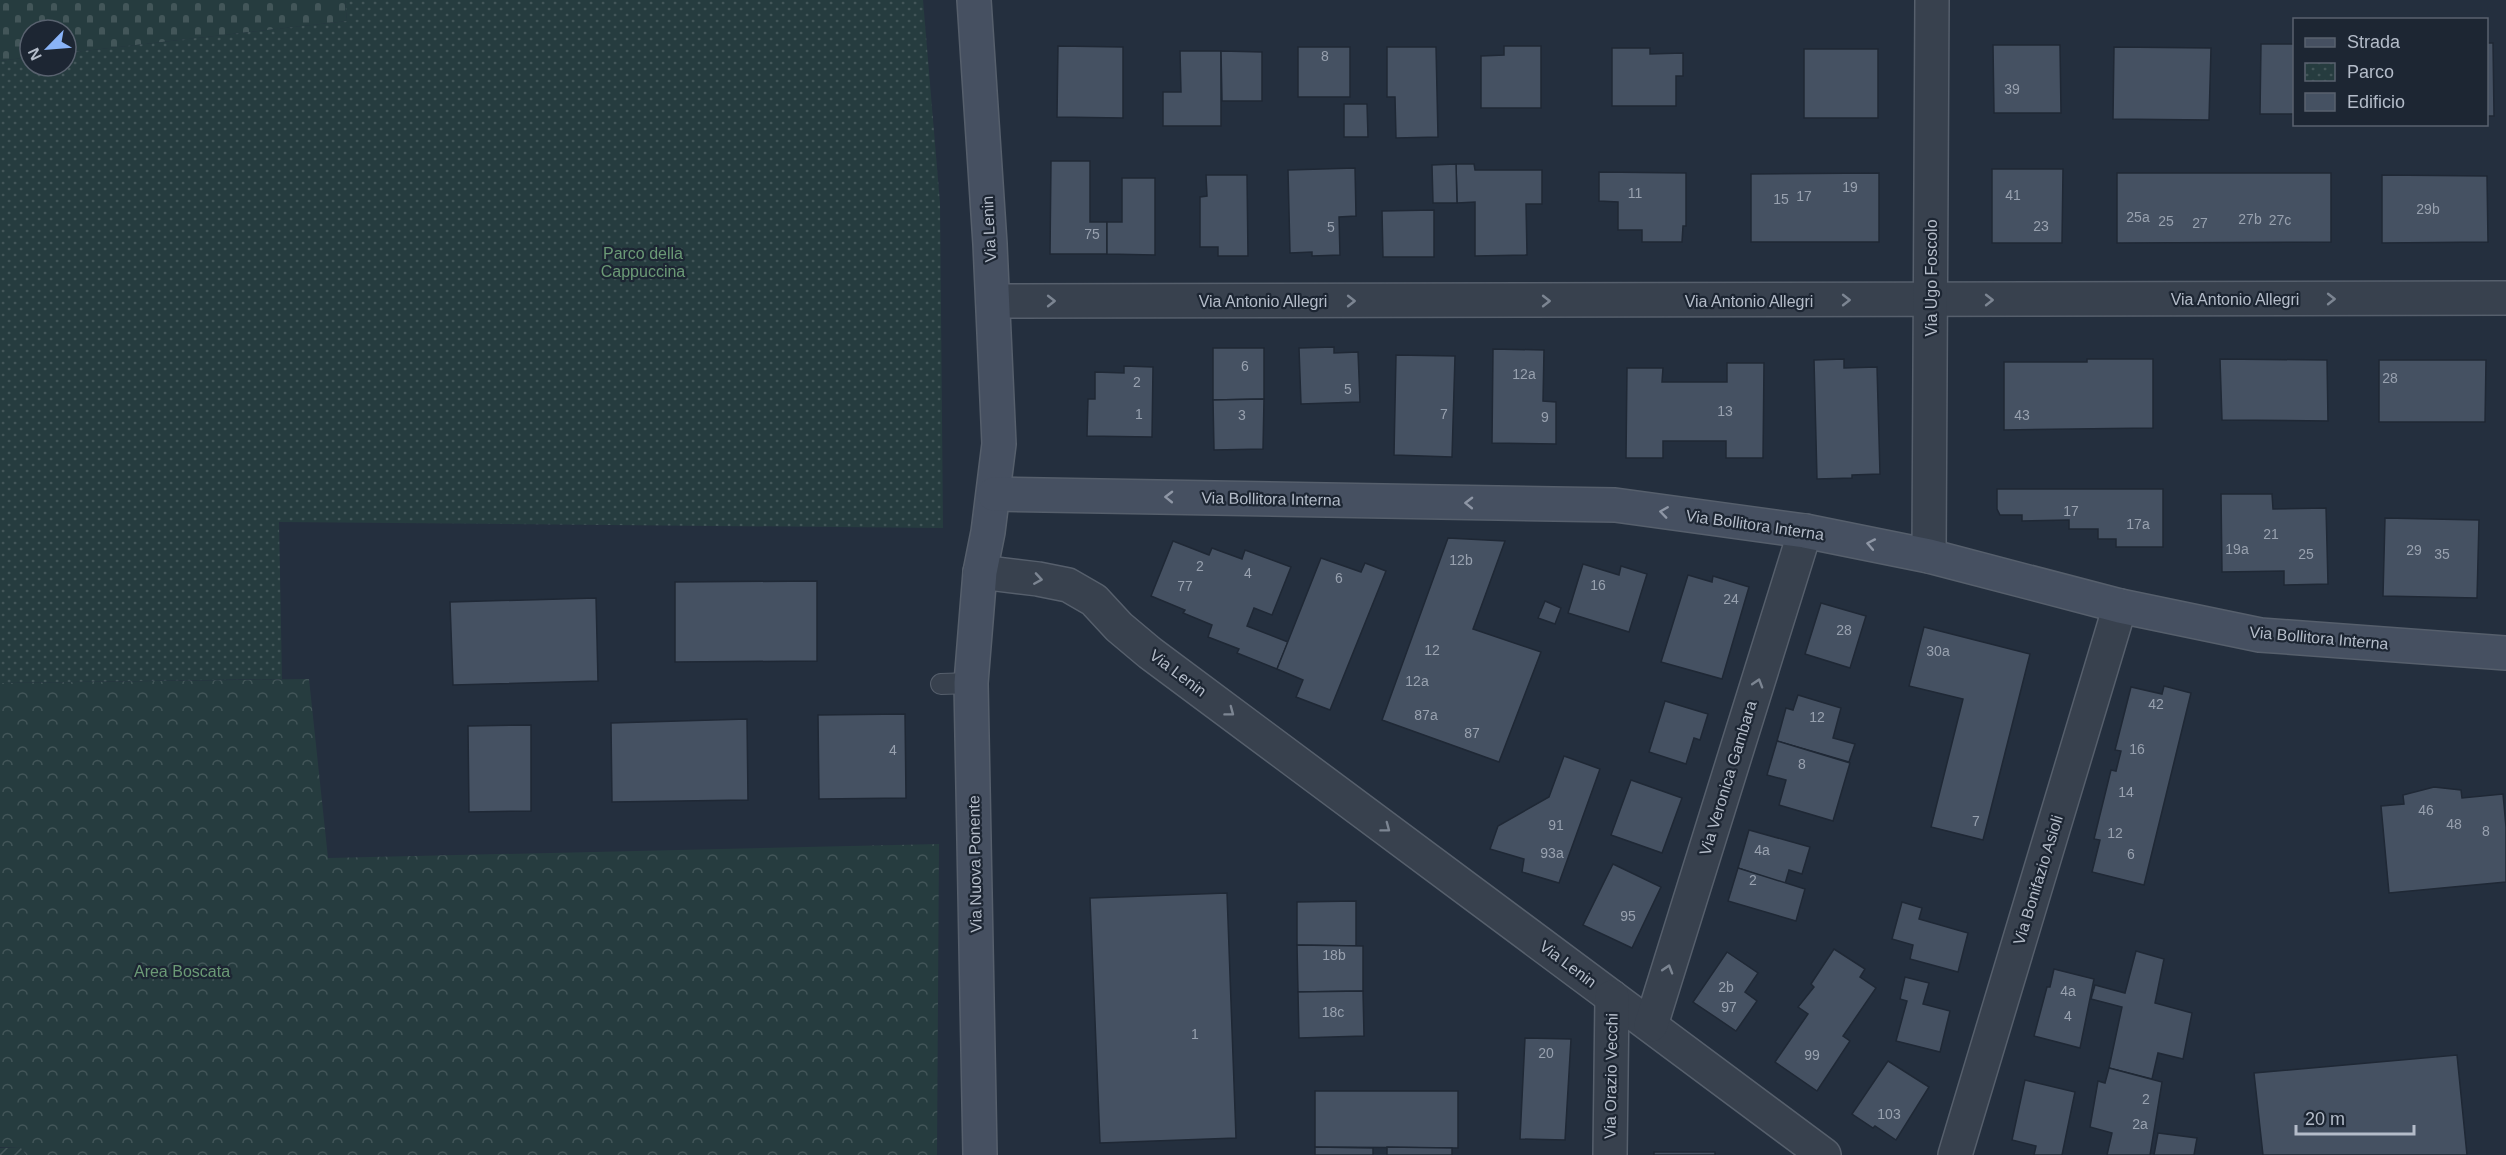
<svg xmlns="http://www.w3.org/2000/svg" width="2506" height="1155" font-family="Helvetica,sans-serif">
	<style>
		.forest { fill: url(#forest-crowns) }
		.cemetery { fill: url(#cemetery-stones) }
		.park { fill: url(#park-dots) }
		.garden { fill: url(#garden-furrows) }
		.building { fill: #455162; stroke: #1f2835; stroke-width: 1.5 }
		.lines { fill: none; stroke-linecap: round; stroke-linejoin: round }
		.lane-casing { stroke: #565f6c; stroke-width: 22 }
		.street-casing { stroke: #565f6c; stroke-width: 36 }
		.secondary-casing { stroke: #565f6c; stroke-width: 36 }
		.lane { stroke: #38414e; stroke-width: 20 }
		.street { stroke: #38414e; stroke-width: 33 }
		.secondary { stroke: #465061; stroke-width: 33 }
		.oneway { stroke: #7c8592 }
		.oneway2 { stroke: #8e96a5 }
		.labels { text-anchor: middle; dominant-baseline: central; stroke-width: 4.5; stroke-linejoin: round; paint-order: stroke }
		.number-label { font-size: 14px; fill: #98a1af }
		.street-label { font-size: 16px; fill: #b4bcc9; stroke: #1d2633 }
		.park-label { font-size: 16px; fill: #6b9a76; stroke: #1d2633 }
	</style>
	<defs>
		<pattern id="forest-crowns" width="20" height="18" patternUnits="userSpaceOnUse" patternTransform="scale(1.5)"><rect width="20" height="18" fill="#263c3f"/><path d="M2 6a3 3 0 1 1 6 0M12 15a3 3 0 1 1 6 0" fill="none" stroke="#435659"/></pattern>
		<pattern id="cemetery-stones" width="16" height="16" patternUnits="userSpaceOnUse" patternTransform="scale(1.5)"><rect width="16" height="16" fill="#263c3f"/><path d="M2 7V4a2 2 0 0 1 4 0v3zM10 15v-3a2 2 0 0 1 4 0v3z" fill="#435659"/></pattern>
		<pattern id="park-dots" width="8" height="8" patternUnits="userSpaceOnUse" patternTransform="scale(1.5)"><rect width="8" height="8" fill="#263c3f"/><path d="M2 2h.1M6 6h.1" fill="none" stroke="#435659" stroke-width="1.8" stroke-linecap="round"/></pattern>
		<pattern id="garden-furrows" width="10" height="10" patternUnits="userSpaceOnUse" patternTransform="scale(1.5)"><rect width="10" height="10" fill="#263c3f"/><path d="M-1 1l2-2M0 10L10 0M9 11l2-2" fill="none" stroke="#435659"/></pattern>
	</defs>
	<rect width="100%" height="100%" fill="#242f3e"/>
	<polygon class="forest" points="309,679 328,858 939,844 937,1155 26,1155 21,1148 0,1147 0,683"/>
	<polygon class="cemetery" points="0,0 345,0 347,21 66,53 66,30 30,30 30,57 0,61"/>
	<polygon class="park" points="345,0 923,0 940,203 943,528 279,522 282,679 0,683 0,61 30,57 30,66 66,66 66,53 347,21"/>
	<polygon class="garden" points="0,1148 21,1148 26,1155 0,1155"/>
	<g class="building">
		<polygon points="2486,43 2493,43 2494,116 2486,116"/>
		<polygon points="2261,44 2294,44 2294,114 2260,114"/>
		<polygon points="1993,45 2060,45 2061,113 1994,113"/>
		<polygon points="1058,46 1123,47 1123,118 1057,117"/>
		<polygon points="1504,46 1541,46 1541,108 1481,108 1481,56 1504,55"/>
		<rect x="1298" y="47" width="52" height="50"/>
		<polygon points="1387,47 1436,47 1438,137 1396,138 1395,97 1387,97"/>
		<polygon points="2114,47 2211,48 2209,120 2113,119"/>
		<polygon points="1612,48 1650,48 1650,54 1683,53 1683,76 1676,76 1676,106 1612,106"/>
		<rect x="1804" y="49" width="74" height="69"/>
		<polygon points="1180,51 1221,51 1221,126 1163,126 1163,92 1181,92"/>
		<polygon points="1221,51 1262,52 1262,101 1222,101"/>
		<polygon points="1344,104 1367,104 1368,137 1344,137"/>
		<polygon points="1051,161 1090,161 1090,222 1107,222 1107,254 1050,254"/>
		<polygon points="1456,164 1474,164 1475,170 1542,170 1542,204 1526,204 1527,255 1475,256 1475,202 1457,203"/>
		<polygon points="1456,164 1457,203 1433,203 1432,165"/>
		<polygon points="1355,168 1356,216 1339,217 1340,255 1312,256 1312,252 1290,253 1288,170"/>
		<polygon points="1992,169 2063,169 2062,243 1992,243"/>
		<polygon points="1599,172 1686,173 1686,226 1683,226 1682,242 1642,242 1642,230 1618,230 1618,202 1599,201"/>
		<polygon points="1879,173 1879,242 1751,242 1751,174"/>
		<polygon points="2117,173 2331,173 2331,242 2117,243"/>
		<polygon points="1206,175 1247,175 1248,256 1218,256 1218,247 1200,247 1200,197 1207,196"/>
		<polygon points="2382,175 2487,176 2488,242 2382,243"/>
		<polygon points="1122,178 1155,178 1155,255 1107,254 1107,222 1122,222"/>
		<polygon points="1434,210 1434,257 1383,257 1382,211"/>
		<polygon points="1334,347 1334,353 1358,352 1360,402 1301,404 1299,348"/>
		<polygon points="1213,348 1264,348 1264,399 1213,400"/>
		<polygon points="1493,349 1544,350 1543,401 1556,402 1556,444 1492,443"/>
		<polygon points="1396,355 1455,356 1452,457 1394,455"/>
		<polygon points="1844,359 1844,368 1877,367 1880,474 1852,475 1852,478 1817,479 1814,360"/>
		<polygon points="2087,359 2153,359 2153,428 2004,430 2004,362 2087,362"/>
		<polygon points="2220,359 2327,360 2328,421 2222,420"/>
		<polygon points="2379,360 2486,360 2485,422 2379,422"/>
		<polygon points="1727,363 1764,363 1763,458 1726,458 1726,441 1663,441 1663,458 1626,458 1627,368 1663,368 1662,382 1727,382"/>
		<polygon points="1124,366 1153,367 1152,437 1087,436 1088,399 1095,399 1095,372 1124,373"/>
		<polygon points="1264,399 1263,449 1214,450 1213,400"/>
		<polygon points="1997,489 2163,489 2163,547 2116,547 2116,539 2098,539 2098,529 2069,529 2069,520 2022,521 2022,515 2000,515 1997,509"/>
		<polygon points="2221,494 2272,494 2273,509 2326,508 2328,584 2284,585 2284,571 2222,572"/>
		<polygon points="2385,518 2479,520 2477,598 2383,596"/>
		<polygon points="1448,538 1505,541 1473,629 1541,652 1499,762 1382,720"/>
		<polygon points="1173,541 1209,555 1212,548 1242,559 1245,550 1291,567 1272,615 1254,608 1247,626 1288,642 1277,669 1237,653 1239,649 1208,637 1212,625 1183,613 1185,610 1151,596"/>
		<polygon points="1321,558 1361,572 1365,563 1386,571 1330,710 1296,697 1303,680 1277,669"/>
		<polygon points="1583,564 1619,575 1621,566 1647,574 1629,632 1568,613"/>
		<polygon points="1688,575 1712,582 1713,576 1749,587 1722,679 1661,662"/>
		<polygon points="817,581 817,661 675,662 675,582"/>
		<polygon points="596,598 598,681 453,685 450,602"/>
		<polygon points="1545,601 1561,608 1555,624 1538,618"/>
		<polygon points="1821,603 1866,616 1850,668 1805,654"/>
		<polygon points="1924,627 2030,654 1983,840 1931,827 1963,699 1909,686"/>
		<polygon points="2164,686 2191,693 2144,885 2092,872 2100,840 2094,839 2111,770 2116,771 2121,751 2115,750 2131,687 2162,694"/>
		<polygon points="1798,695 1841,708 1833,738 1855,744 1849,762 1777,741 1786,708 1793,710"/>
		<polygon points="1665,701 1708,714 1700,740 1694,738 1686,764 1649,752"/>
		<polygon points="905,714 906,798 819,799 818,715"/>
		<polygon points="747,719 748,800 612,802 611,723"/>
		<polygon points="531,725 531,811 469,812 468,726"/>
		<polygon points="1777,741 1850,763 1833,821 1779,805 1786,780 1767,775"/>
		<polygon points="1564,756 1600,769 1559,883 1522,872 1524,859 1490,849 1498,826 1549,797"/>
		<polygon points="1631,780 1682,798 1662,853 1611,835"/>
		<polygon points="2434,787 2461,790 2462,798 2503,794 2506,827 2506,882 2389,893 2381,806 2404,804 2403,795"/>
		<polygon points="1749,830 1810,847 1802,874 1789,870 1785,884 1738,868"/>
		<polygon points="1613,864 1661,887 1632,948 1583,925"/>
		<polygon points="1738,868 1805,889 1796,921 1728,901"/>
		<polygon points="1227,893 1236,1138 1100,1143 1090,898"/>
		<polygon points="1356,901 1356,946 1297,945 1297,902"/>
		<polygon points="1902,902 1922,908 1919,919 1968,933 1958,972 1910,959 1913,945 1892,939"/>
		<polygon points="1297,945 1363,946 1363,991 1298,992"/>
		<polygon points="1834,949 1865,969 1860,977 1876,988 1843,1036 1850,1041 1817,1091 1775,1062 1808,1014 1798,1007 1814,987 1811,984"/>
		<polygon points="2136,951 2164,959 2155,1003 2192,1013 2183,1059 2158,1053 2152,1079 2109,1068 2122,1007 2091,999 2095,985 2125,993"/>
		<polygon points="1727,952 1758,973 1745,992 1757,1001 1736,1031 1693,1002"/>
		<polygon points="2054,969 2094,979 2080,1048 2034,1036 2047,987 2050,987"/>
		<polygon points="1905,977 1929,983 1923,1004 1950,1011 1940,1052 1896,1041 1907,1001 1900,999"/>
		<polygon points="1363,991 1364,1036 1299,1038 1298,992"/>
		<polygon points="1525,1038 1571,1039 1565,1140 1520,1139"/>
		<polygon points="2457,1055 2467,1155 2263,1155 2254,1073"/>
		<polygon points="1888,1061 1929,1087 1896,1140 1875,1126 1873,1128 1852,1114"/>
		<polygon points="2109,1068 2162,1082 2150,1155 2107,1155 2112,1133 2090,1127 2098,1081 2105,1083"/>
		<polygon points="2025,1080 2075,1092 2062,1155 2034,1155 2036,1146 2012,1140"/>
		<polygon points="1315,1091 1458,1091 1458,1148 1315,1147"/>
		<polygon points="2158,1133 2197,1138 2194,1155 2154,1155"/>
		<polygon points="1315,1147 1373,1148 1373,1155 1315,1155"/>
		<polygon points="1387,1147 1452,1148 1452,1155 1387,1155"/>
		<rect x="1654" y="1152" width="61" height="3"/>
	</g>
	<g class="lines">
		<g class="lane-casing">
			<polyline id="lane" points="941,684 971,683"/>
		</g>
		<g class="street-casing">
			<g id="street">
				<polyline points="993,301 2506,298"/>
				<polyline points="1929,556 1932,0"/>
				<polyline points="980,572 1038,579 1068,585 1094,600 1119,627 1150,653 1824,1155"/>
				<polyline points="1651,1025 1805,531"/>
				<polyline points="1610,1155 1612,997"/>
				<polyline points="1955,1155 2120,606"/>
			</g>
		</g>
		<g class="secondary-casing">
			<g id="secondary">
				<polyline points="974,0 990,244 999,444 988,532 980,572 971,683 980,1155"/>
				<polyline points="994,494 1615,505 1805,531 1929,556 2120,606 2260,635 2506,653"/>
			</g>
		</g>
		<use href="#lane" class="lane"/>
		<use href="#street" class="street"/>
		<use href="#secondary" class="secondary"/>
	</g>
	<defs><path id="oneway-chevron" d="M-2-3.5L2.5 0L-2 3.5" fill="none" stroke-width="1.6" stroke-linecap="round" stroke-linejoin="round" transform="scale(1.5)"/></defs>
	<g class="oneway">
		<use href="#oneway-chevron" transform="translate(2331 299)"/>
		<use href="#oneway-chevron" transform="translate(1846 300)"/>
		<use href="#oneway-chevron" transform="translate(1989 300)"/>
		<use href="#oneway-chevron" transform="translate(1051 301)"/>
		<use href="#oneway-chevron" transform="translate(1351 301)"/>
		<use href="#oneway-chevron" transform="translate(1546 301)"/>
		<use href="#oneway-chevron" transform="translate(1038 579) rotate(9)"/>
		<use href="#oneway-chevron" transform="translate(1758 683) rotate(-73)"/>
		<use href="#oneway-chevron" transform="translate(1230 712) rotate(37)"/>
		<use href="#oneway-chevron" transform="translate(1386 828) rotate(37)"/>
		<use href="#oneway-chevron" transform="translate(1668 969) rotate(-73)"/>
	</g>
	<g class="oneway2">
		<use href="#oneway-chevron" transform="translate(1169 497) rotate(-179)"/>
		<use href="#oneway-chevron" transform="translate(1469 503) rotate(-179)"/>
		<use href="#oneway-chevron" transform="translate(1664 512) rotate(-172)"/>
		<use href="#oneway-chevron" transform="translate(1871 544) rotate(-169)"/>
	</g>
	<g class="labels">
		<g class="number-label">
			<text x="1325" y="56">8</text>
			<text x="2012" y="89">39</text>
			<text x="1850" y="187">19</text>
			<text x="1635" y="193">11</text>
			<text x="2013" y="195">41</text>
			<text x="1804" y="196">17</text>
			<text x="1781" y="199">15</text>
			<text x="2428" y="209">29b</text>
			<text x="2138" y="217">25a</text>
			<text x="2250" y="219">27b</text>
			<text x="2280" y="220">27c</text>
			<text x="2166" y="221">25</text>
			<text x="2200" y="223">27</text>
			<text x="2041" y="226">23</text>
			<text x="1331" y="227">5</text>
			<text x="1092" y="234">75</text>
			<text x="1245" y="366">6</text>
			<text x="1524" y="374">12a</text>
			<text x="2390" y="378">28</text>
			<text x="1137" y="382">2</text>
			<text x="1348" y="389">5</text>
			<text x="1725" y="411">13</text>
			<text x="1139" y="414">1</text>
			<text x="1444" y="414">7</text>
			<text x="1242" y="415">3</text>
			<text x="2022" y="415">43</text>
			<text x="1545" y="417">9</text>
			<text x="2071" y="511">17</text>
			<text x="2138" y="524">17a</text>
			<text x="2271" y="534">21</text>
			<text x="2237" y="549">19a</text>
			<text x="2414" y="550">29</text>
			<text x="2306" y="554">25</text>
			<text x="2442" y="554">35</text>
			<text x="1461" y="560">12b</text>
			<text x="1200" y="566">2</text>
			<text x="1248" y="573">4</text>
			<text x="1339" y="578">6</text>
			<text x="1598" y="585">16</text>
			<text x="1185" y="586">77</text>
			<text x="1731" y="599">24</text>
			<text x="1844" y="630">28</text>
			<text x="1432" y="650">12</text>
			<text x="1938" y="651">30a</text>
			<text x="1417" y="681">12a</text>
			<text x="2156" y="704">42</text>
			<text x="1426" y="715">87a</text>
			<text x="1817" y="717">12</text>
			<text x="1472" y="733">87</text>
			<text x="2137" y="749">16</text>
			<text x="893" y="750">4</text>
			<text x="1802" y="764">8</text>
			<text x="2126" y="792">14</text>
			<text x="2426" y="810">46</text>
			<text x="1976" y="821">7</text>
			<text x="2454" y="824">48</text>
			<text x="1556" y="825">91</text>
			<text x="2486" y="831">8</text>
			<text x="2115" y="833">12</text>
			<text x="1762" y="850">4a</text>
			<text x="1552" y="853">93a</text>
			<text x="2131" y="854">6</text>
			<text x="1753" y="880">2</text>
			<text x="1628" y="916">95</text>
			<text x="1334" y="955">18b</text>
			<text x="1726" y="987">2b</text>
			<text x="2068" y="991">4a</text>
			<text x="1729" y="1007">97</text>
			<text x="1333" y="1012">18c</text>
			<text x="2068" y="1016">4</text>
			<text x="1195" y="1034">1</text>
			<text x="1546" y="1053">20</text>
			<text x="1812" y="1055">99</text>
			<text x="2146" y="1099">2</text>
			<text x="1889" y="1114">103</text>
			<text x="2140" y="1124">2a</text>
		</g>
		<g class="street-label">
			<text transform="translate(989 229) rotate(-93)">Via Lenin</text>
			<text transform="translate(1931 278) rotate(-90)">Via Ugo Foscolo</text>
			<text x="2235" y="299">Via Antonio Allegri</text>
			<text x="1263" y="301">Via Antonio Allegri</text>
			<text x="1749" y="301">Via Antonio Allegri</text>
			<text transform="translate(1271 499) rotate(1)">Via Bollitora Interna</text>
			<text transform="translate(1755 525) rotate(8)">Via Bollitora Interna</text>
			<text transform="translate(2319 638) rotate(5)">Via Bollitora Interna</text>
			<text transform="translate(1178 673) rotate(37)">Via Lenin</text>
			<text transform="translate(1728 778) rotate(-73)">Via Veronica Gambara</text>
			<text transform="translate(975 864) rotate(-91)">Via Nuova Ponente</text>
			<text transform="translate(2038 880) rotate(-73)">Via Bonifazio Asioli</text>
			<text transform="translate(1568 964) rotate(37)">Via Lenin</text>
			<text transform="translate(1611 1076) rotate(-89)">Via Orazio Vecchi</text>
		</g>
		<g class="park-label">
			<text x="643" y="253">Parco della<tspan x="643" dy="18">Cappuccina</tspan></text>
			<text x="182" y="971">Area Boscata</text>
		</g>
	</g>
	<rect x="2293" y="18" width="195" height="108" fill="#1d2633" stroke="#59626f" stroke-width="1.5"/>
	<rect x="2305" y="38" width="30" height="9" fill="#465061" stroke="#59626f" stroke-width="1.5"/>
	<text x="2347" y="48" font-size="18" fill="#b4bcc9">Strada</text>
	<rect x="2305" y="63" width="30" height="18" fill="url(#park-dots)" stroke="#59626f" stroke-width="1.5"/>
	<text x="2347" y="78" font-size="18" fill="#b4bcc9">Parco</text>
	<rect x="2305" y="93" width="30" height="18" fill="#455162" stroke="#59626f" stroke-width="1.5"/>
	<text x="2347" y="108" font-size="18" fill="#b4bcc9">Edificio</text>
	<g transform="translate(48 48) rotate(245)"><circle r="28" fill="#1d2633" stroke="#59626f" stroke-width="1.5"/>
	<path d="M0-4.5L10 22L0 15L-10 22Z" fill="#8ab4f8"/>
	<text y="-9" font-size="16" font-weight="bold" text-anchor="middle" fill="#b4bcc9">N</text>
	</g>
	<path d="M2296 1125v9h118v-9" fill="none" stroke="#b4bcc9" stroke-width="3"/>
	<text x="2305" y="1125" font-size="18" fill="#b4bcc9" stroke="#1d2633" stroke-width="4.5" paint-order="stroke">20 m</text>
</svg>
